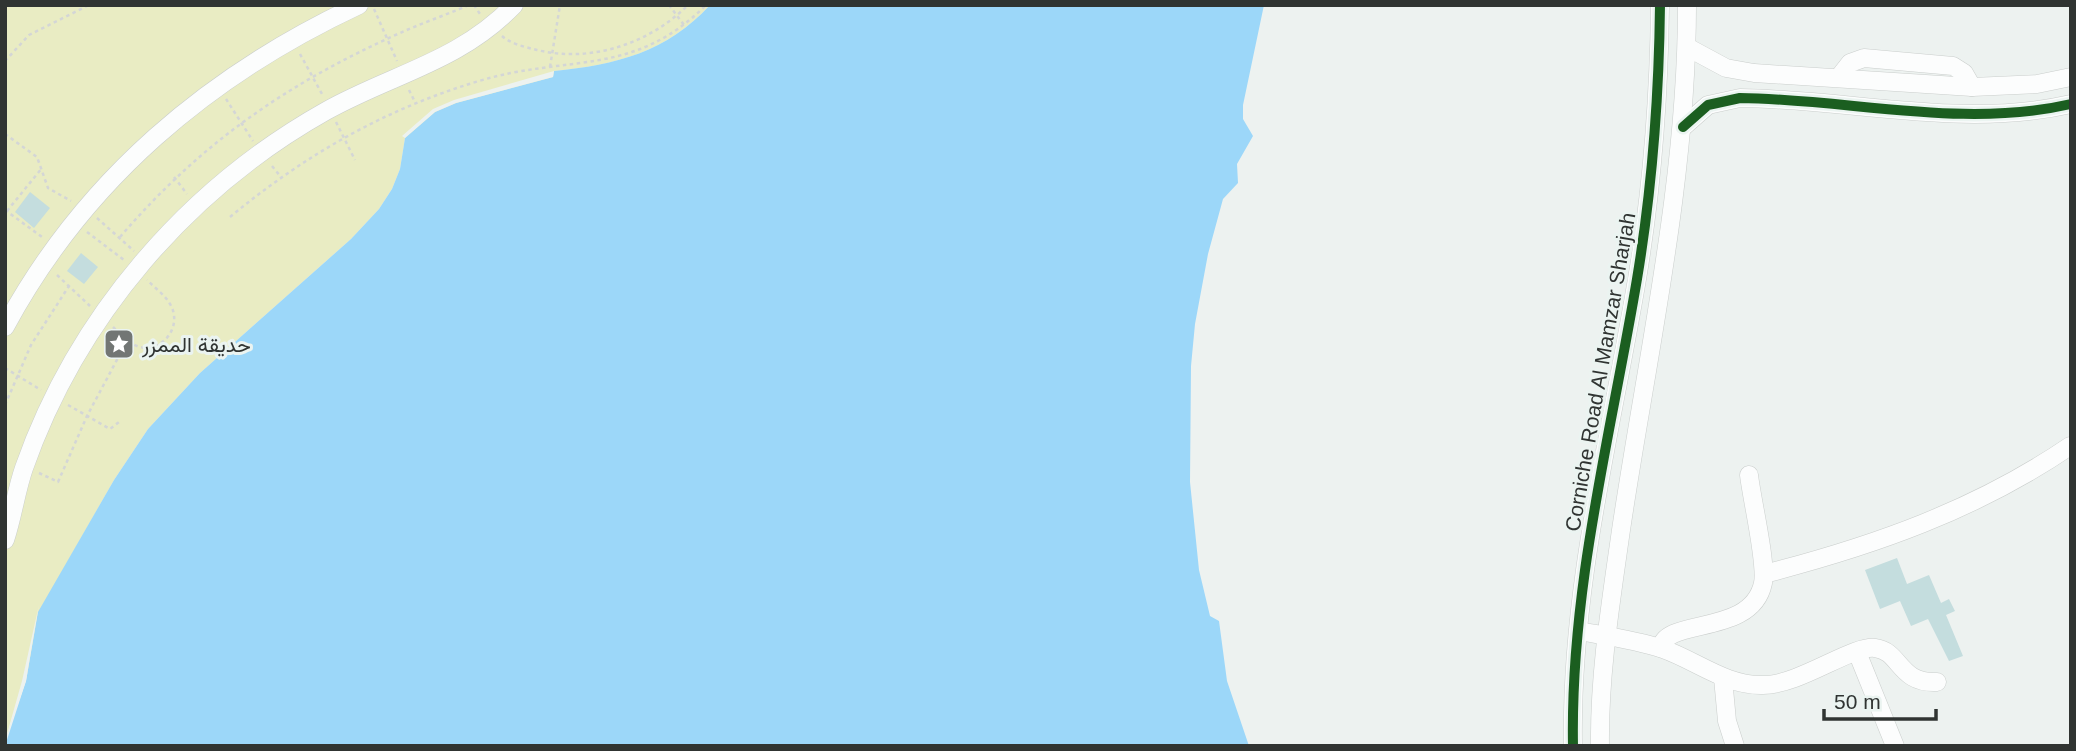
<svg xmlns="http://www.w3.org/2000/svg" width="2076" height="751" font-family="Arial,Vazirmatn,sans-serif">
	<style>
		.green { fill: #e9ecc3 }
		.water { fill: #9cd7f9 }
		.pier { fill: #edf2f0 }
		.building { fill: #c4ddde }
		.lines { fill: none; stroke-linecap: round; stroke-linejoin: round }
		.minor-casing { stroke: #cacecc; stroke-width: 19 }
		.path { stroke: #d4d6d6; stroke-width: 2.5; stroke-dasharray: 3.5 3.5; stroke-linecap: butt }
		.minor { stroke: #fcfdfd; stroke-width: 18 }
		.cycleway-casing { stroke: #ebf4f1; stroke-width: 15 }
		.cycleway { stroke: #1b5e20; stroke-width: 10 }
		.labels { text-anchor: middle; dominant-baseline: central; stroke-width: 6; stroke-linejoin: round; paint-order: stroke }
		.poi-label { font-size: 21px; fill: #303432; stroke: #ebf4f1; text-anchor: start }
		.street-label { font-size: 21px; fill: #303432; stroke: #ebf4f1 }
	</style>
	<rect width="100%" height="100%" fill="#edf2f0"/>
	<path class="green" d="M5,5H710C667,52 616,65 555,71L553,77L405,138L400,169L392,189L379,209L351,239L200,373L148,429L114,480L60,575L5,741Z"/>
	<path class="water" d="M710,5H1264L1243,105V119L1253,136L1237,164L1238,183L1223,199L1208,254L1195,324L1191,366L1190,482L1199,570L1210,616L1219,621L1227,681L1249,746H5L26,681L38,612L114,480L148,429L200,373L351,239L379,209L392,189L400,169L405,138L435,112L456,103L553,77L554,71C616,65 667,52 710,5Z"/>
	<g class="pier">
		<polygon points="554,71 553,77 456,103 435,112 405,138 402,136 433,109 454,100"/>
		<polygon points="39,605 26,681 5,741 22,681"/>
	</g>
	<g class="building">
		<polygon points="30,192 50,208 34,228 15,212"/>
		<polygon points="81,253 98,267 84,284 67,271"/>
		<polygon points="1897,558 1907,584 1929,575 1941,603 1949,599 1955,611 1946,615 1963,656 1949,661 1928,619 1911,626 1900,601 1880,609 1865,570"/>
	</g>
	<g class="lines">
		<g class="minor-casing">
			<g id="minor">
				<polyline points="1687,47 1726,68 1754,73 1972,87 2037,84 2071,77"/>
				<polyline points="1839,77 1850,63 1864,58 1953,66 1964,73 1972,87"/>
				<path d="M1683,127L1708,105L1740,98C1849,99 1963,129 2071,104"/>
				<path d="M5,327C84,180 209,75 359,5"/>
				<path d="M5,540C13,516 16,491 24,468C77,317 187,189 326,111C392,74 459,62 514,5"/>
				<path d="M1764,574C1873,546 1976,510 2070,446"/>
				<path d="M1579,631C1607,636 1637,640 1663,649C1697,661 1726,686 1763,685C1800,685 1852,645 1875,648C1901,651 1898,684 1937,682"/>
				<path d="M1661,648C1665,617 1752,637 1763,583C1767,563 1752,501 1749,475"/>
				<polyline points="1857,652 1895,746"/>
				<polyline points="1723,678 1727,721 1735,746"/>
				<path d="M1573,746C1570,588 1611,434 1637,279C1652,189 1659,97 1660,5"/>
				<path d="M1600,746C1599,674 1611,601 1621,530C1647,355 1687,183 1687,5"/>
			</g>
		</g>
		<g class="path">
			<polyline points="474,5 480,14"/>
			<polyline points="669,5 684,25"/>
			<polyline points="374,9 397,61"/>
			<path d="M502,36C511,44 525,47 537,50C591,63 649,44 688,5"/>
			<polyline points="300,54 322,94"/>
			<polyline points="5,61 29,35 89,5"/>
			<polyline points="550,67 560,5"/>
			<polyline points="409,90 415,102"/>
			<polyline points="226,99 253,141"/>
			<polyline points="336,122 355,160"/>
			<polyline points="5,134 37,157 48,188 71,201"/>
			<polyline points="272,166 281,177"/>
			<polyline points="174,177 187,194"/>
			<polyline points="5,210 42,237"/>
			<polyline points="7,211 42,168"/>
			<path d="M230,217C305,155 385,109 479,81C567,54 633,78 706,5"/>
			<polyline points="97,218 134,251"/>
			<polyline points="87,232 124,260"/>
			<path d="M120,237C201,143 286,84 400,33C422,23 446,15 469,5"/>
			<polyline points="57,275 90,306"/>
			<path d="M113,327C121,335 129,344 140,347C164,352 183,325 170,304C165,295 155,288 147,280"/>
			<polyline points="5,368 41,390"/>
			<polyline points="5,405 31,345 69,286"/>
			<polyline points="68,405 110,429 119,422"/>
			<polyline points="39,473 58,482 87,416 127,341"/>
		</g>
		<use href="#minor" class="minor"/>
		<g class="cycleway-casing">
			<g id="cycleway">
				<path d="M1683,127L1708,105L1740,98C1849,99 1963,129 2071,104"/>
				<path d="M1573,746C1570,588 1611,434 1637,279C1652,189 1659,97 1660,5"/>
			</g>
		</g>
		<use href="#cycleway" class="cycleway"/>
	</g>
	<defs>
		<g id="sight-square" transform="scale(1.575)"><rect x="-9" y="-9" width="18" height="18" rx="4" fill="#727674" stroke="#ebf4f1"/><path d="M0-6L1.8-2.2L6-1.7L2.9 1.2L3.7 5.4L0 3.3L-3.7 5.4L-2.9 1.2L-6-1.7L-1.8-2.2Z" fill="#fff"/></g>
	</defs>
	<g fill-rule="evenodd">
		<use href="#sight-square" x="119" y="344"/>
	</g>
	<g class="labels">
		<g class="poi-label">
			<text x="142" y="344">حديقة الممزر</text>
		</g>
		<g class="street-label">
			<text transform="translate(1600 372) rotate(-80)">Corniche Road Al Mamzar Sharjah</text>
		</g>
	</g>
	<rect width="2076" height="751" fill="none" stroke="#303432" stroke-width="14"/>
	<path d="M1824 709v10h112v-10" fill="none" stroke="#303432" stroke-width="3.5"/>
	<text x="1834" y="709" font-size="21" fill="#303432" stroke="#ebf4f1" stroke-width="5" paint-order="stroke">50 m</text>
</svg>
